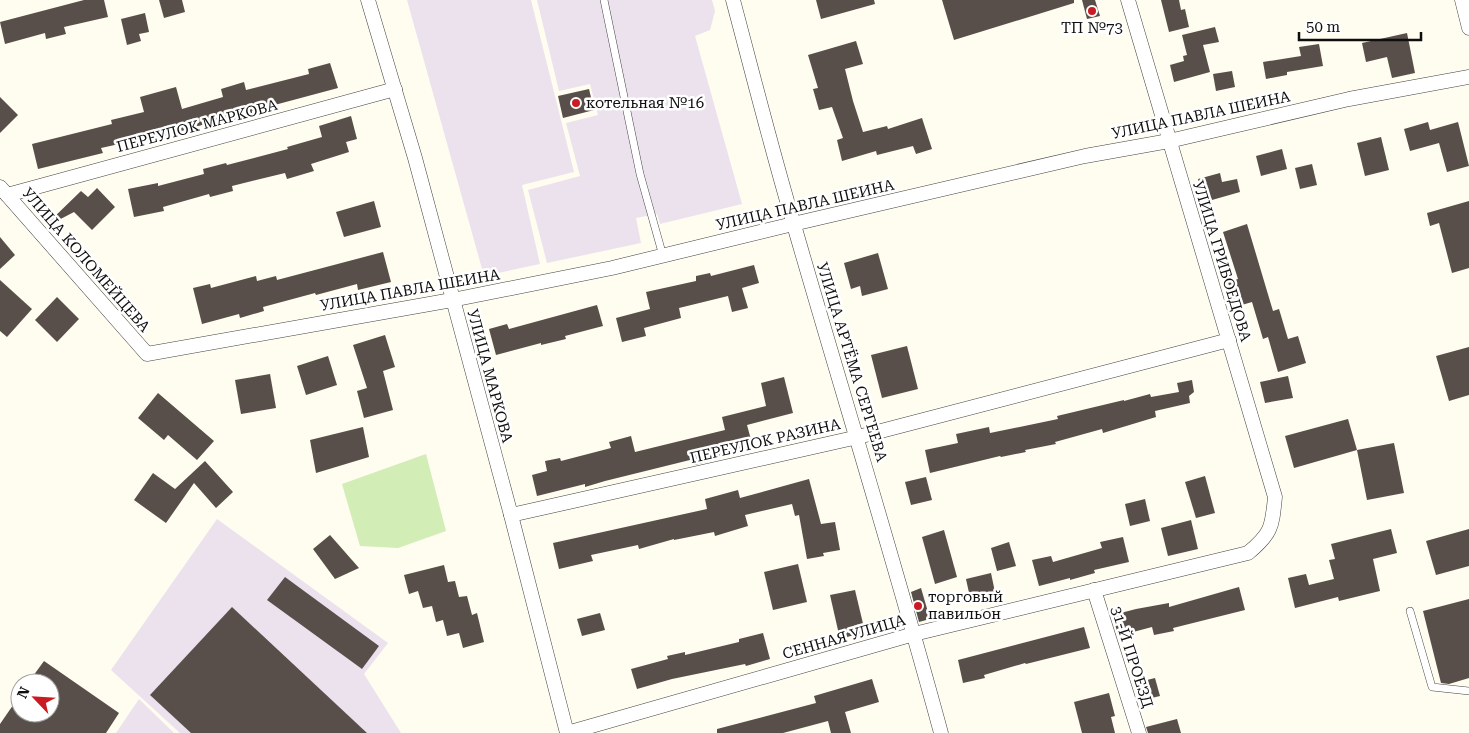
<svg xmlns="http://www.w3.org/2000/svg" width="1469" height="733" font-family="'Roboto Serif',serif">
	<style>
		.industrial { fill: #ece2ee }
		.green { fill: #d2edb6 }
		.building { fill: #584f4a }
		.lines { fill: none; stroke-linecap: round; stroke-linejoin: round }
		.service-casing { stroke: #414141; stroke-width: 8 }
		.minor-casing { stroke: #414141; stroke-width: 15 }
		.service { stroke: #fff; stroke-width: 7 }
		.minor { stroke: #fff; stroke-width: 14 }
		.poi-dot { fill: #ca1b23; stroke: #fff; stroke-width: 2 }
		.labels { text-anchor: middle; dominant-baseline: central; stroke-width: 5; stroke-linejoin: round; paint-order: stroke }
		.poi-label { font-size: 15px; fill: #0e0e0e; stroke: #fff; text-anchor: start }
		.street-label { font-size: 15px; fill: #0e0e0e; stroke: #fff }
	</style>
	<rect width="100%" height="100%" fill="#fffcf0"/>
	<g class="industrial">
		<polygon points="407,0 531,0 574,172 522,185 540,264 484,276"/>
		<polygon points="537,0 712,0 715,11 710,30 695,36 742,204 660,224 657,214 636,218 641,243 547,263 528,190 580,176 566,123 598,115 590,84 559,91"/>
		<polygon points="217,519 388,643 364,674 401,733 180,733 111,670"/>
		<polygon points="139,699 174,733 116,733"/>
	</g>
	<polygon class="green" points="426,454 446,531 398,548 360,546 342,484"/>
	<g class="building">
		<polygon points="84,0 104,0 108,17 64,27 66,34 46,39 45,33 5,44 0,22"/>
		<polygon points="159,0 182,0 185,12 164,18"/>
		<polygon points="816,0 874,0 875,4 821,19"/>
		<polygon points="942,0 1074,0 1074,3 954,40"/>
		<polygon points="1082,0 1095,0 1100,16 1087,19"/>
		<polygon points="1161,0 1179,0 1181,10 1185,9 1189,27 1169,32"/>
		<polygon points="145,13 149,32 139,34 141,41 127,45 121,19"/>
		<polygon points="1215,27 1219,42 1203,45 1210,72 1174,82 1170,65 1184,61 1183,56 1187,55 1182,35"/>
		<polygon points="1407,33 1415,73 1392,78 1387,57 1366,62 1362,43"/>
		<polygon points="856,41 863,64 845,69 853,101 863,132 887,126 888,129 922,118 932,149 916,154 913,146 877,155 876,151 842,161 837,140 843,138 832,107 819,110 813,89 818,88 808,55"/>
		<polygon points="1319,44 1323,66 1287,72 1287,75 1266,79 1263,62 1301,56 1299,47"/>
		<polygon points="330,63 338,88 252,111 252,115 230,121 229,117 151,140 151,137 101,148 103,153 38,169 32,144 112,124 111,120 144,112 140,97 176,87 182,109 223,97 221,89 244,82 246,90 309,74 308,69"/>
		<polygon points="1232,71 1235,87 1216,91 1213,74"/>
		<polygon points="589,89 594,110 563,118 558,96"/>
		<polygon points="0,97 18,115 0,133"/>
		<polygon points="351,116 357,139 346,142 349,152 311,164 314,171 287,179 285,173 232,186 233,191 210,197 209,194 163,207 164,211 134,217 128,189 158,183 158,186 204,174 203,169 226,163 227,165 288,149 287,147 322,137 319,126"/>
		<polygon points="1428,122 1430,130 1458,122 1469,166 1447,172 1439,143 1410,151 1404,129"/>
		<polygon points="1381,137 1389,170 1365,176 1357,143"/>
		<polygon points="1282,149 1287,169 1261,176 1256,156"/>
		<polygon points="1312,164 1317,185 1300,189 1295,168"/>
		<polygon points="1220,173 1222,182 1237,179 1240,192 1205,202 1198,179"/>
		<polygon points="97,188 115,207 92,230 74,212 51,224 49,222 81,191 88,197"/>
		<polygon points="374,201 381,227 344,237 336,212"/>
		<polygon points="1469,201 1469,268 1452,273 1439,223 1430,226 1427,213"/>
		<polygon points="1247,224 1273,311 1279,309 1288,339 1298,336 1306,363 1278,372 1268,337 1263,339 1252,302 1235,307 1228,282 1238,279 1223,232"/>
		<polygon points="0,237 15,255 0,269"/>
		<polygon points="383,252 391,282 358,290 357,284 316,295 315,293 263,307 264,311 240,318 239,314 202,324 193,288 210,284 211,288 256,276 257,281 276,276 277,280"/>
		<polygon points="878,253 888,289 862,296 860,286 851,289 844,263"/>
		<polygon points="754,265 759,283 742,288 748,308 732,312 728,296 679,308 681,318 644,328 646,336 622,342 616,318 650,309 646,292 696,281 696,276 710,273 711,276"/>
		<polygon points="0,280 32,309 7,337 0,331"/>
		<polygon points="57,297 79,319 57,342 35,320"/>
		<polygon points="597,305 603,326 565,336 566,339 541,345 541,343 496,355 489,329 507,324 509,329"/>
		<polygon points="385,335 395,367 383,371 393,410 364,418 357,391 367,388 353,345"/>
		<polygon points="907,346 918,389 882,398 871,355"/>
		<polygon points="1469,347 1469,395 1449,401 1436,356"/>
		<polygon points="328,356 337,385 306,395 297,366"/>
		<polygon points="270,374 276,408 241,414 235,380"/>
		<polygon points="1288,376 1293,398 1265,403 1260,382"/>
		<polygon points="784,377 793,413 747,425 753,447 716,457 717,459 695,465 694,459 605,481 585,487 585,484 537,496 532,475 547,471 545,461 560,458 561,461 611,448 609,442 631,436 635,452 725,430 722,417 766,406 761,383"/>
		<polygon points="1192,380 1194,392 1189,396 1190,403 1155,411 1156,417 1103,433 1102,429 1055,442 1056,444 1025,450 1026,452 1001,457 1000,456 930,473 925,450 958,443 956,434 989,427 990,433 1058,419 1057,416 1124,400 1124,401 1150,394 1151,397 1179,392 1177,383"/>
		<polygon points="158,393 214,441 197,460 168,435 164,440 138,418"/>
		<polygon points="1348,419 1357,450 1294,468 1285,436"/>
		<polygon points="363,427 369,457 316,473 310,440"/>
		<polygon points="1394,443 1404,493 1367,500 1357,450"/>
		<polygon points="205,461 233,492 216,508 194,483 166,523 134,500 153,473 175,489"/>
		<polygon points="1205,476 1215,513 1196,518 1185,482"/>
		<polygon points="926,477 932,500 911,505 905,482"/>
		<polygon points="809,479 821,524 835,522 840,550 823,553 824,556 807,559 799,515 795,516 792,504 745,515 748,526 715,536 714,532 674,540 674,539 639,549 638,545 591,555 593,561 559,569 553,543 707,509 705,499 738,490 740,498"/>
		<polygon points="1145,499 1150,521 1130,526 1125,504"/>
		<polygon points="1191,520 1198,549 1168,556 1161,528"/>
		<polygon points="1391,529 1397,553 1373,559 1380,591 1339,601 1338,597 1295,608 1288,578 1306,574 1309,585 1334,579 1329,560 1335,559 1331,544"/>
		<polygon points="1469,529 1469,566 1436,575 1426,541"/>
		<polygon points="944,530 957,577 935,584 922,537"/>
		<polygon points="330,535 359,568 335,579 313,549"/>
		<polygon points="1123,537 1129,562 1094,570 1095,573 1070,580 1070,578 1039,586 1032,560 1051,556 1053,562 1102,548 1100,542"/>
		<polygon points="1009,542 1016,566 997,571 991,548"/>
		<polygon points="798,564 807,602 773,610 764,572"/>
		<polygon points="444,565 448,582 455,581 459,597 467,596 472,615 477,613 484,642 463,648 459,633 447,636 443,620 436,622 432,606 423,608 418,591 409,594 404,575"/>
		<polygon points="991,573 996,597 971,602 966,579"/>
		<polygon points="285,577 379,646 362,669 267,600"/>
		<polygon points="1239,587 1245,610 1173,628 1174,631 1154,635 1152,627 1118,636 1113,615 1136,609 1169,603 1169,607"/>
		<polygon points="921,588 930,619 919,622 911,592"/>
		<polygon points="855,590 865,632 840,639 830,595"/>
		<polygon points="1469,599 1469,678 1449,684 1441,683 1423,611"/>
		<polygon points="232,607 367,733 191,733 150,695"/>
		<polygon points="600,613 605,630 582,636 577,619"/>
		<polygon points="1084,627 1090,648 1026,664 1025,663 984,675 985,678 963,683 958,660"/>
		<polygon points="763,633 770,659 746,666 745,664 672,679 637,689 631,669 668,659 667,656 685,652 685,655 739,642 739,639"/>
		<polygon points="44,661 119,713 106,733 0,733 0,724 20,695 20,713 50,713 50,683 28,683"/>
		<polygon points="1155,678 1160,696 1139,701 1135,683"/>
		<polygon points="872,679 879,702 845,712 851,733 831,733 828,721 783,733 717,733 717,729 816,703 814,696"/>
		<polygon points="1109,693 1115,716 1111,717 1115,733 1082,733 1074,702"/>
		<polygon points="1177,719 1181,733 1148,733 1146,727"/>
	</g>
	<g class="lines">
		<g class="service-casing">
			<g id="service">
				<polyline points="604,0 640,174 663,256"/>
				<polyline points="1410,611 1432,687 1469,691"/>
			</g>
		</g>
		<g class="minor-casing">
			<g id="minor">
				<polyline points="368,0 415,158 511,515 567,733"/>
				<path d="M733,0C753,75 772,151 794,225C843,395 895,563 941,733"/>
				<polyline points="1462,0 1469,28"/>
				<polyline points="0,187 147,354 452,300 612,268 793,224 1085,156 1169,141 1349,99 1469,77"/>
				<polyline points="7,195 395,89"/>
				<polyline points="511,515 858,437 1229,340"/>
				<polyline points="1094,590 1139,733"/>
				<path d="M567,733L914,634L1248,553C1272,533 1272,527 1275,497L1128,0"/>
			</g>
		</g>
		<use href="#service" class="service"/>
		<use href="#minor" class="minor"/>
	</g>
	<g class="poi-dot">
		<circle cx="1092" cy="11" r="5"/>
		<circle cx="576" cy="103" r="5"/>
		<circle cx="918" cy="606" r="5"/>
	</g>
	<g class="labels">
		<g class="poi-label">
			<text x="1092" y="28" text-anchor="middle">ТП №73</text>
			<text x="586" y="103">котельная №16</text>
			<text x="928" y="597">торговый<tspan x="928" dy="17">павильон</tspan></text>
		</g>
		<g class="street-label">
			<text transform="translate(1201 115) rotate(-12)">УЛИЦА ПАВЛА ШЕИНА</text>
			<text transform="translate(197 126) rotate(-15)">ПЕРЕУЛОК МАРКОВА</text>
			<text transform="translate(805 205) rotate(-13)">УЛИЦА ПАВЛА ШЕИНА</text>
			<text transform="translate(86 260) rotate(49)">УЛИЦА КОЛОМЕЙЦЕВА</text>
			<text transform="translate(1222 261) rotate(73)">УЛИЦА ГРИБОЕДОВА</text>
			<text transform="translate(410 290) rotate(-10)">УЛИЦА ПАВЛА ШЕИНА</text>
			<text transform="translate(852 362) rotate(73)">УЛИЦА АРТЁМА СЕРГЕЕВА</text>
			<text transform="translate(490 376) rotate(75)">УЛИЦА МАРКОВА</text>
			<text transform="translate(765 441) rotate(-13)">ПЕРЕУЛОК РАЗИНА</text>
			<text transform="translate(844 637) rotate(-16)">СЕННАЯ УЛИЦА</text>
			<text transform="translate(1132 657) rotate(72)">31-Й ПРОЕЗД</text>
		</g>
	</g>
	<g transform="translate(35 698) rotate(295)"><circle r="24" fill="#ffffff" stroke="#9f9f9f"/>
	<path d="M0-4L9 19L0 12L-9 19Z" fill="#ca1b23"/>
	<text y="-8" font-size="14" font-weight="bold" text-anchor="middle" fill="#0e0e0e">N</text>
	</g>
	<path d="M1299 32v8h122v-8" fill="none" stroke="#0e0e0e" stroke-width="2.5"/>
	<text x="1306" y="32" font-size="15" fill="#0e0e0e" stroke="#ffffff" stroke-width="4" paint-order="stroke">50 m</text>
</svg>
